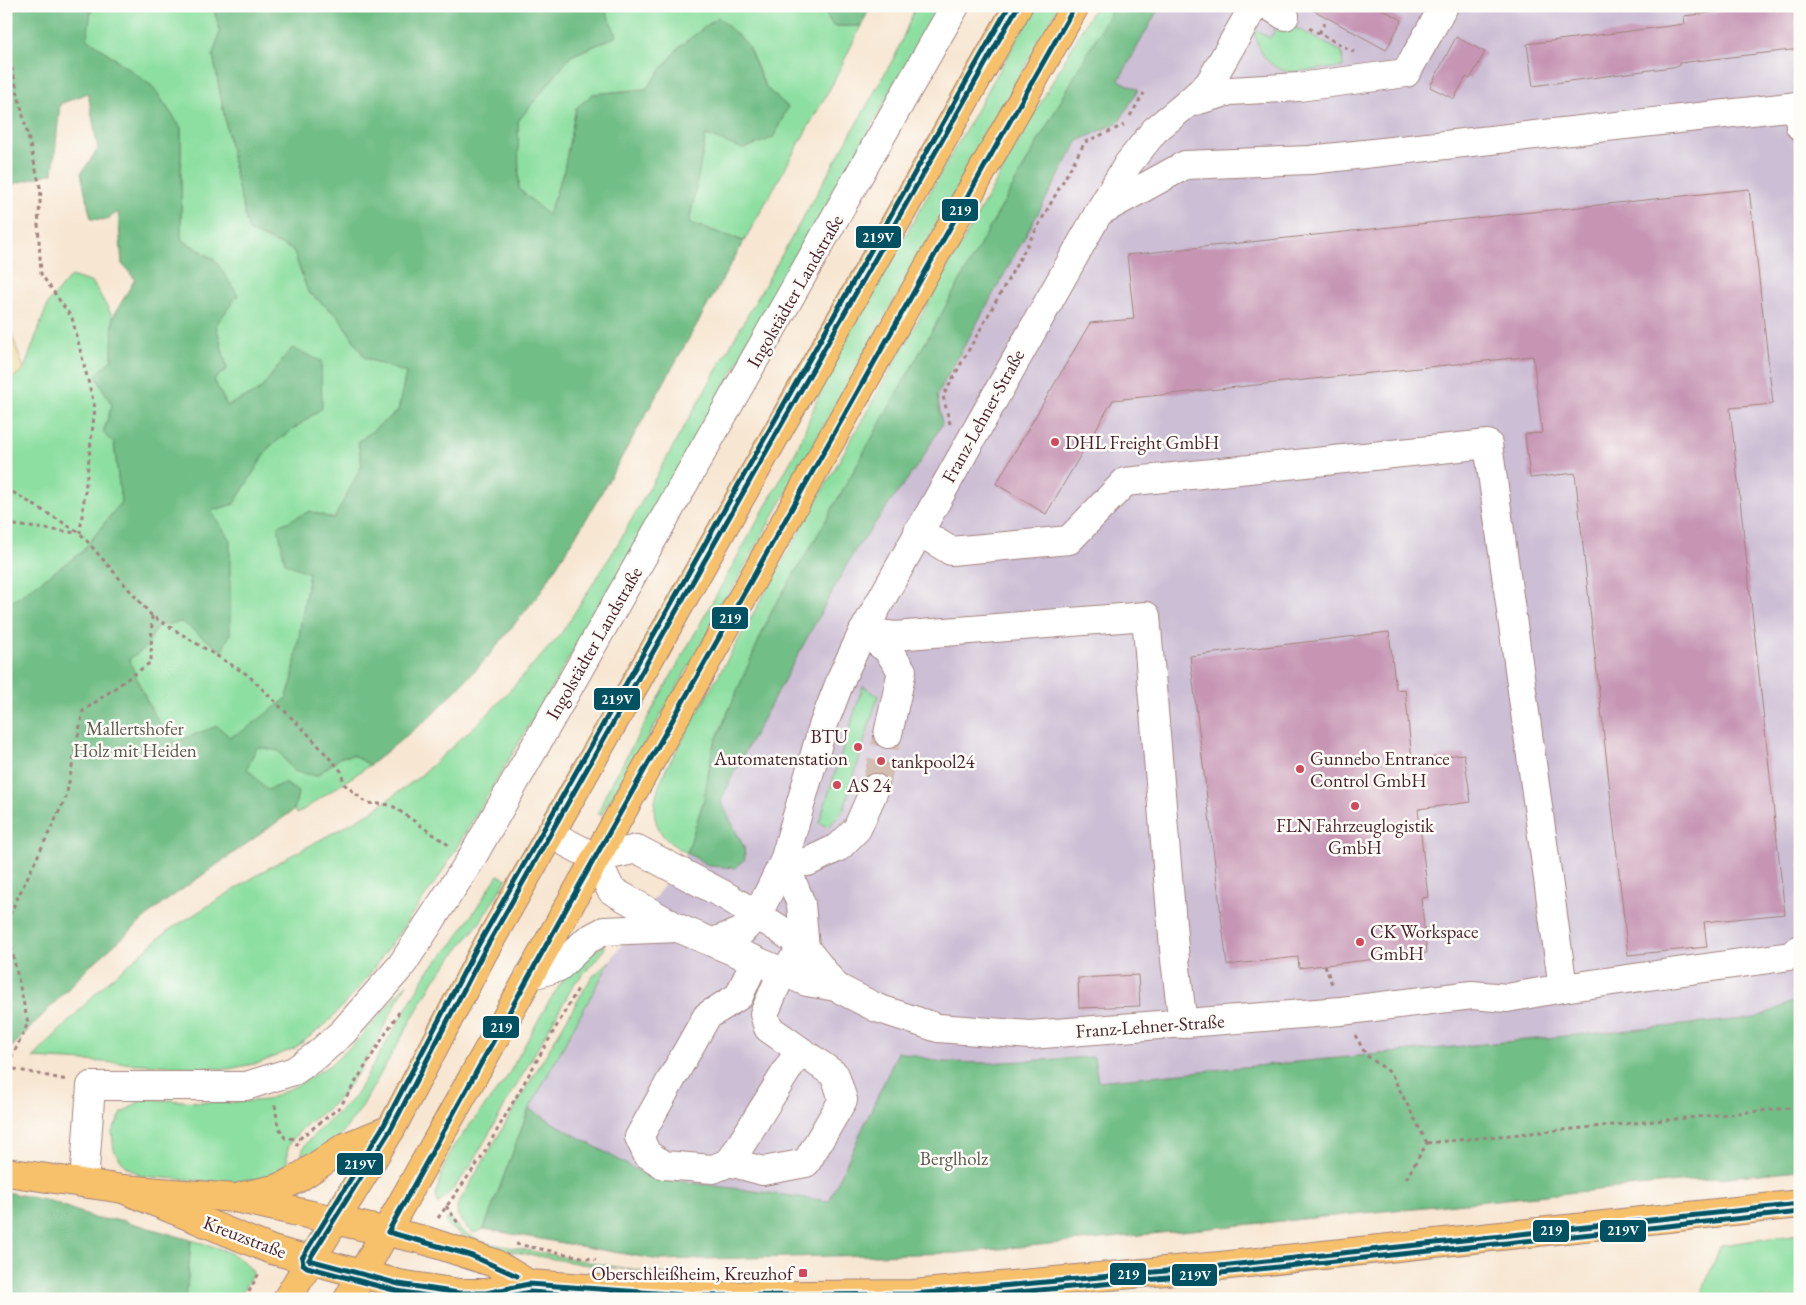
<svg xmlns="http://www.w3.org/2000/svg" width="1806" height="1305" font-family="'EB Garamond',serif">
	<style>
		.industrial { fill: #ccbed4 }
		.green { fill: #8cdfa0; stroke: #6b7f66 }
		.forest { fill: #71be86; stroke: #5e6e58 }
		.sand { fill: #eeda9e; stroke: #9c7c64 }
		.building { fill: #c695b4 }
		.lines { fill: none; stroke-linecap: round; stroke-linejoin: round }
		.minor-tunnel { stroke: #d4beb1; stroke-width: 28; stroke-dasharray: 28 14; stroke-linecap: butt }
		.minor-casing { stroke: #a0827e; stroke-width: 30 }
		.major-casing { stroke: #a0827e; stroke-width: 30 }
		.path { stroke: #a0827e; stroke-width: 3; stroke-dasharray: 4 4; stroke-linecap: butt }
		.minor { stroke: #fff; stroke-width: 28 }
		.major { stroke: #f7c06b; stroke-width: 28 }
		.bus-1-casing { stroke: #fdfcf7; stroke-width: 9 }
		.bus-2-casing { stroke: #fdfcf7; stroke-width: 9 }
		.bus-1 { stroke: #005262; stroke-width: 5 }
		.bus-2 { stroke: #005262; stroke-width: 5 }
		.poi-dot { fill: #d1495b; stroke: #fdfcf7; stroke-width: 2 }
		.labels { text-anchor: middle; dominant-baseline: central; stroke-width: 5; stroke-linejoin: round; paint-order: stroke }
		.street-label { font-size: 19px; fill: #4a1f2b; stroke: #fdfcf7 }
		.poi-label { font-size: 19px; fill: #4a1f2b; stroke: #fdfcf7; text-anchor: start }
		.park-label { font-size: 19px; fill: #5e594e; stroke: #fdfcf7 }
		.line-badge { stroke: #fdfcf7; stroke-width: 2 }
		.badge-label { font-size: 14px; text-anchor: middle; font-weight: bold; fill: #fff }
	</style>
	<rect width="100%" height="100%" fill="#fdfcf7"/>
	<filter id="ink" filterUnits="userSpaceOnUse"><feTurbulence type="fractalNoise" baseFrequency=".02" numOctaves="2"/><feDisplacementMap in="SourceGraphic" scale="10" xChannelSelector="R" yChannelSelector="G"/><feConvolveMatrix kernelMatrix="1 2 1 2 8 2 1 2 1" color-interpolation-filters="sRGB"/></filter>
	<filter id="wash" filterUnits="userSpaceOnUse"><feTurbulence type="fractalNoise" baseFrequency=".0096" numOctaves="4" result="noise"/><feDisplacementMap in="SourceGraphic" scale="20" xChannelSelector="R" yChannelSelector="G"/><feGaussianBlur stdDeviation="1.12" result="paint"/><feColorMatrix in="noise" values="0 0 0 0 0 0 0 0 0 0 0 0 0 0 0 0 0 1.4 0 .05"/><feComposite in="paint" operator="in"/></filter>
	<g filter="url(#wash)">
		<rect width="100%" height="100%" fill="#f7e6d2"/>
		<polygon class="industrial" points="1160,6 1800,6 1800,999 1755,1018 1097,1081 1094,1058 987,1063 942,1062 898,1052 829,1201 649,1177 529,1109 610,961 687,853 709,866 744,847 721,802 734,772 854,552 920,462 942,424 937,396 1078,140 1119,122 1138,90 1119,80"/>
		<g class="green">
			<polygon points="92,6 213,6 220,31 213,55 237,183 249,231 293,250 308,292 339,317 365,358 406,373 398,411 358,442 362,465 309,573 292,682 286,699 316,776 341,757 353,755 370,765 297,814 294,810 298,792 161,882 6,1047 6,382 24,369 48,303 71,276 93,283 113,317 112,359 96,376 112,405 103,433 114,443 121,502 82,552 74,558 230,634 229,594 210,511 234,504 269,447 322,408 293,348 260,390 227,406 214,380 227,369 216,325 215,260 181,239 181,128 153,87 86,37"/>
			<polygon points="603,6 821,6 833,26 861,26 833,83 744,241 689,223 706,135 788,107 766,88 747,44 680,46 646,89 593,94 576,108 564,170 548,215 519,189 518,121 571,56 617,36"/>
			<polygon points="916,6 939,6 626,562 441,874 361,986 327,1023 295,1048 259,1063 228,1069 33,1058 102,987 166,932 272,866 371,812 419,777 489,713 561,634 612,554 896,54"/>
			<polygon points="1036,6 1059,6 669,702 601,815 598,814 606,793 797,450 827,374 841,348"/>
			<path d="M1095,6H1114L812,545L772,610L713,747L704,799L687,853C681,849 672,845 667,840C645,817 656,791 667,767Z"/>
			<path d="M1281,20L1342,52L1343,67L1288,72C1267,66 1260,54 1255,34L1256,30L1270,38Z"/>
			<polygon points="863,686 878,696 844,809 829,827 819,823"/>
			<path d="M498,875L507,879L480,922L434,980L360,1110L337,1140L304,1166C301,1159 301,1154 304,1147C307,1139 346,1106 355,1096L428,971L454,942Z"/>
			<polygon points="604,945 604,951 574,984 470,1167 454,1188 438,1204 436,1194 442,1172 452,1148 506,1079 545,1008 572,966"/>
			<path d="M610,961L529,1109L484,1229L474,1233C463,1225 457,1220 457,1206L591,978Z"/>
			<path d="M407,983C386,1021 368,1065 339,1098C324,1115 297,1126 288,1148C286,1154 288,1164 288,1171L266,1178L227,1183L141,1176L124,1165L114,1150L112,1132L122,1113L143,1099L222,1103L266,1100L296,1086L330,1065L357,1041Z"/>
			<polygon points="449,1216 461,1231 483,1242 616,1267 682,1276 581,1264 478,1245 448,1226 446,1221"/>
			<polygon points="1800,1234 1800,1299 1699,1299 1721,1245"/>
			<path d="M191,1240C215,1247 237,1251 253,1272L239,1299H186Z"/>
		</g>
		<g class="forest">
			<path d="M6,6H92L87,38L153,87L181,128V239L215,260L238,295L216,325L227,369L214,380L227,406L260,390L292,348L321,361L322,408L269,447L234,504L211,511L230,540V634L222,651L182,622L157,626L146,648L129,659C141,689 152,718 175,742L217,726L230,737L246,729L286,699L292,681L309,573L285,563L278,526L310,511L334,519L362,465L358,442L398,411L406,373L365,358L339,317L308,292L293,250L249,231L237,183L213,55L220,31L213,6H603L617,36L571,56L518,121L519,189L548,215L564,170L576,108L593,94L646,89L680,46L718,17L747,44L766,88L788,107L773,138L743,149L706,135L689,223L744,241L590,513L539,594L485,660L431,716L370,765L353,755L341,757L316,776L293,771L279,751L257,747L247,768L267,790L285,783L298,792L294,810L159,906L90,966L6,1053V606L82,552L121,502L114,443L103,433L112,405L96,376L112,359L113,317L135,279L122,264L118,212L106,220L91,219L81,173L98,149L88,93L60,104L53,173L10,185L6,183Z"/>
			<polygon points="821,6 871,6 861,26 833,26"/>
			<polygon points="1114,6 1160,6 1119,80 1138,90 1119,122 1078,141 937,395 942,424 920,462 854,552 734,772 721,802 744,847 745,859 735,868 709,866 687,853 704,799 713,747 772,610 812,545"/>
			<polygon points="1800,999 1800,1170 958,1253 659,1260 484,1229 529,1109 649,1177 829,1201 898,1052 942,1062 987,1063 1094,1057 1098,1081 1755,1018"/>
			<polygon points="6,1192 54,1202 96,1219 121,1220 191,1240 186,1299 6,1299"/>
		</g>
		<polygon class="sand" points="6,319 24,369 8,382 6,381"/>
		<g id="blocks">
			<g class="building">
				<polygon points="1306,6 1376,6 1402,20 1386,50"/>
				<polygon points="1767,6 1800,6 1800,49 1679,63 1679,66 1533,86 1527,44 1685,24 1684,16"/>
				<polygon points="1456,37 1485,52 1470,79 1466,77 1454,99 1430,87"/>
				<polygon points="1749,189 1773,404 1730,408 1785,914 1704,922 1707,947 1628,955 1575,473 1530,478 1525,434 1542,433 1533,356 1113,400 1046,514 996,484 1090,323 1134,319 1127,255"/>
				<polygon points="1389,632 1396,690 1405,689 1412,760 1464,754 1471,802 1418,809 1428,897 1421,898 1427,953 1299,968 1298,957 1227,965 1190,656"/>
				<polygon points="1138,975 1140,1006 1079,1008 1078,978"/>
			</g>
		</g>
	</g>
	<g filter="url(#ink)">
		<use href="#blocks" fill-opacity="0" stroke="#a0827e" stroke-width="1"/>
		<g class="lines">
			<polyline class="minor-tunnel" points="875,788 888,734"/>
			<g class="minor-casing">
				<g id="minor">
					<polyline points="1269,6 1285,16"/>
					<polyline points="1189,102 1209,84 1254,6"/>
					<polyline points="1099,212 1185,165 1310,160 1797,106 1800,126"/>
					<polyline points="863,632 895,636 1146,616 1175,960 1183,1024"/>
					<polyline points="863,632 887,649 902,671 888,734"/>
					<polyline points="550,834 596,858 611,890 678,928 807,982 836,987 877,1008 938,1028 1030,1035 1341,1011 1472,995 1507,998 1563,988 1488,444 1125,482 1069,540 951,551 918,531"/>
					<polyline points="596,858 637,849 726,896 778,928 805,948 836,987"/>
					<polyline points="784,861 808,862 839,847 857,829 875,788"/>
					<polyline points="784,861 801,904 805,948"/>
					<polyline points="713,942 741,932 758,914 784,861 823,726 843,674 863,632 1099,212 1128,164 1155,130 1188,103 1230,91 1299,87 1406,73 1444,6"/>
					<polyline points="755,960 739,996 707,1016 639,1137 647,1154 664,1165 713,1169 730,1162 763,1171 806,1163 843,1100 835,1075 768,1028 764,1014 782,972 805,948"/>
					<polyline points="529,976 559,967 587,940 604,931 678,928"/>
					<polyline points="1563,988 1790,956 1800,949"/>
					<polyline points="730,1162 799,1051"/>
					<polyline points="84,1183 91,1086 246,1086 294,1071 317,1055 343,1032 401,966 470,861 955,6"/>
				</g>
			</g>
			<g class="major-casing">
				<g id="major">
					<polyline points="6,1172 123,1189 235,1198 424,1240 494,1263 529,1284"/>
					<polyline points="123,1189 272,1250 399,1284 459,1293 486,1293 529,1284 698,1296 913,1294 1220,1266 1800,1204"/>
					<polyline points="243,1196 279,1188 297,1179 345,1147 391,1129"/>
					<polyline points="287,1299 391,1129 483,953 1018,6"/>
					<polyline points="348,1299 1075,6"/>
				</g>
			</g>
			<g class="path">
				<polyline points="1309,28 1354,52"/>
				<polyline points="1319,33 1325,22"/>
				<polyline points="6,44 41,191 38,224 41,274 72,318 95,408 80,533"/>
				<polyline points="1130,116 1144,93"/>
				<polyline points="950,424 943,396 1085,142 1124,125"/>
				<polyline points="6,488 80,533 152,616 248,675 307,733 341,771 344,784 367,803 391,805 450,846"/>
				<polyline points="6,524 77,533"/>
				<polyline points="6,922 66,797 83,711 151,662 152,616"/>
				<polyline points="6,924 28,1023 6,1069"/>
				<polyline points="1325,965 1333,987"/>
				<polyline points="1355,1035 1366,1055 1391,1073 1427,1143"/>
				<polyline points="6,1070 14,1069 67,1080"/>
				<polyline points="275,1105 278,1126 285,1138 299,1139"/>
				<polyline points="1427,1143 1800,1107"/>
				<polyline points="296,1146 299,1139 340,1107 399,1012"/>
				<polyline points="1406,1179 1427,1143"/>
				<polyline points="446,1206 458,1223"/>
				<polyline points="438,1218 480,1160 579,987"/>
				<polyline points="516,1244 596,1260"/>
				<polyline points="245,1299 259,1273"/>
			</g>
			<use href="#minor" class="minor"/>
			<use href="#major" class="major"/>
			<g class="bus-1-casing">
				<g id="bus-1">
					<polyline points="388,1232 470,1255 517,1276"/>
					<polyline points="388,1232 570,902 1075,6"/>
					<polyline points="309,1260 399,1284 459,1293 486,1293 529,1284 698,1296 913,1294 1220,1266 1800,1204"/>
					<polyline points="309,1260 391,1129 483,953 1018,6"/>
				</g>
			</g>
			<g class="bus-2-casing">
				<g id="bus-2">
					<polyline points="447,1299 397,1291 307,1267 303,1264 302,1258 384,1125 476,949 1009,6"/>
					<polyline points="495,1299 530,1292 631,1299"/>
					<polyline points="943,1299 1221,1273 1800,1212"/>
				</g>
			</g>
			<use href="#bus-1" class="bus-1"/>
			<use href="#bus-2" class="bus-2"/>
		</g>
	</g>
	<g class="poi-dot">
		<circle cx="1055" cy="442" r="5"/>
		<circle cx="858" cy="747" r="5"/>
		<circle cx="881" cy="761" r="5"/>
		<circle cx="1300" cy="769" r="5"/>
		<circle cx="837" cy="785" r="5"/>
		<circle cx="1355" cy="806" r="5"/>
		<circle cx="1360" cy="942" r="5"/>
		<rect x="798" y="1268" width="10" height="10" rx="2.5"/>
	</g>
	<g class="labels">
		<g class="street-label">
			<text transform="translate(795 291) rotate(-60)">Ingolstädter Landstraße</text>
			<text transform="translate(983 416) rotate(-61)">Franz-Lehner-Straße</text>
			<text transform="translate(594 643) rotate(-60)">Ingolstädter Landstraße</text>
			<text transform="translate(1150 1026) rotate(-4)">Franz-Lehner-Straße</text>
			<text transform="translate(245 1237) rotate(21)">Kreuzstraße</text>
		</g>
		<g class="poi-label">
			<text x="1065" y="442">DHL Freight GmbH</text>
			<text x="848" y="736" text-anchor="end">BTU<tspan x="848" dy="22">Automatenstation</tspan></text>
			<text x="1310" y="758">Gunnebo Entrance<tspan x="1310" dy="22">Control GmbH</tspan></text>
			<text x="891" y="761">tankpool24</text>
			<text x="847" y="785">AS 24</text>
			<text x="1355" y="825" text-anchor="middle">FLN Fahrzeuglogistik<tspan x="1355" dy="22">GmbH</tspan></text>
			<text x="1370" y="931">CK Workspace<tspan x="1370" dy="22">GmbH</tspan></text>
			<text x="793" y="1273" text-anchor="end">Oberschleißheim, Kreuzhof</text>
		</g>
		<g class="park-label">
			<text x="135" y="728">Mallertshofer<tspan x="135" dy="22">Holz mit Heiden</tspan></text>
			<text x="954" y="1158">Berglholz</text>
		</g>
	</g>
	<g class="line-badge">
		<rect x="941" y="198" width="38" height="24" rx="5" fill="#005262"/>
		<rect x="855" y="225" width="47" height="24" rx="5" fill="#005262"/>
		<rect x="711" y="606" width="38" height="24" rx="5" fill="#005262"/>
		<rect x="593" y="687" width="48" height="24" rx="5" fill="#005262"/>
		<rect x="482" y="1015" width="38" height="24" rx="5" fill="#005262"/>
		<rect x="336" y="1152" width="48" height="24" rx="5" fill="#005262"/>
		<rect x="1532" y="1219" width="38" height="24" rx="5" fill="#005262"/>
		<rect x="1599" y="1219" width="48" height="24" rx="5" fill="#005262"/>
		<rect x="1109" y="1262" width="38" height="24" rx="5" fill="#005262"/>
		<rect x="1171" y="1263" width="47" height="24" rx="5" fill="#005262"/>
	</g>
	<g class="badge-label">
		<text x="960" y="215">219</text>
		<text x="878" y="242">219V</text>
		<text x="730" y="623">219</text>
		<text x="617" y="704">219V</text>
		<text x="501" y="1032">219</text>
		<text x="360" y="1169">219V</text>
		<text x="1551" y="1235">219</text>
		<text x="1623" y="1235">219V</text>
		<text x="1128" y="1279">219</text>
		<text x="1195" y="1280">219V</text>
	</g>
	<rect width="1806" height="1305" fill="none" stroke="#fdfcf7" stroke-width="25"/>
</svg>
